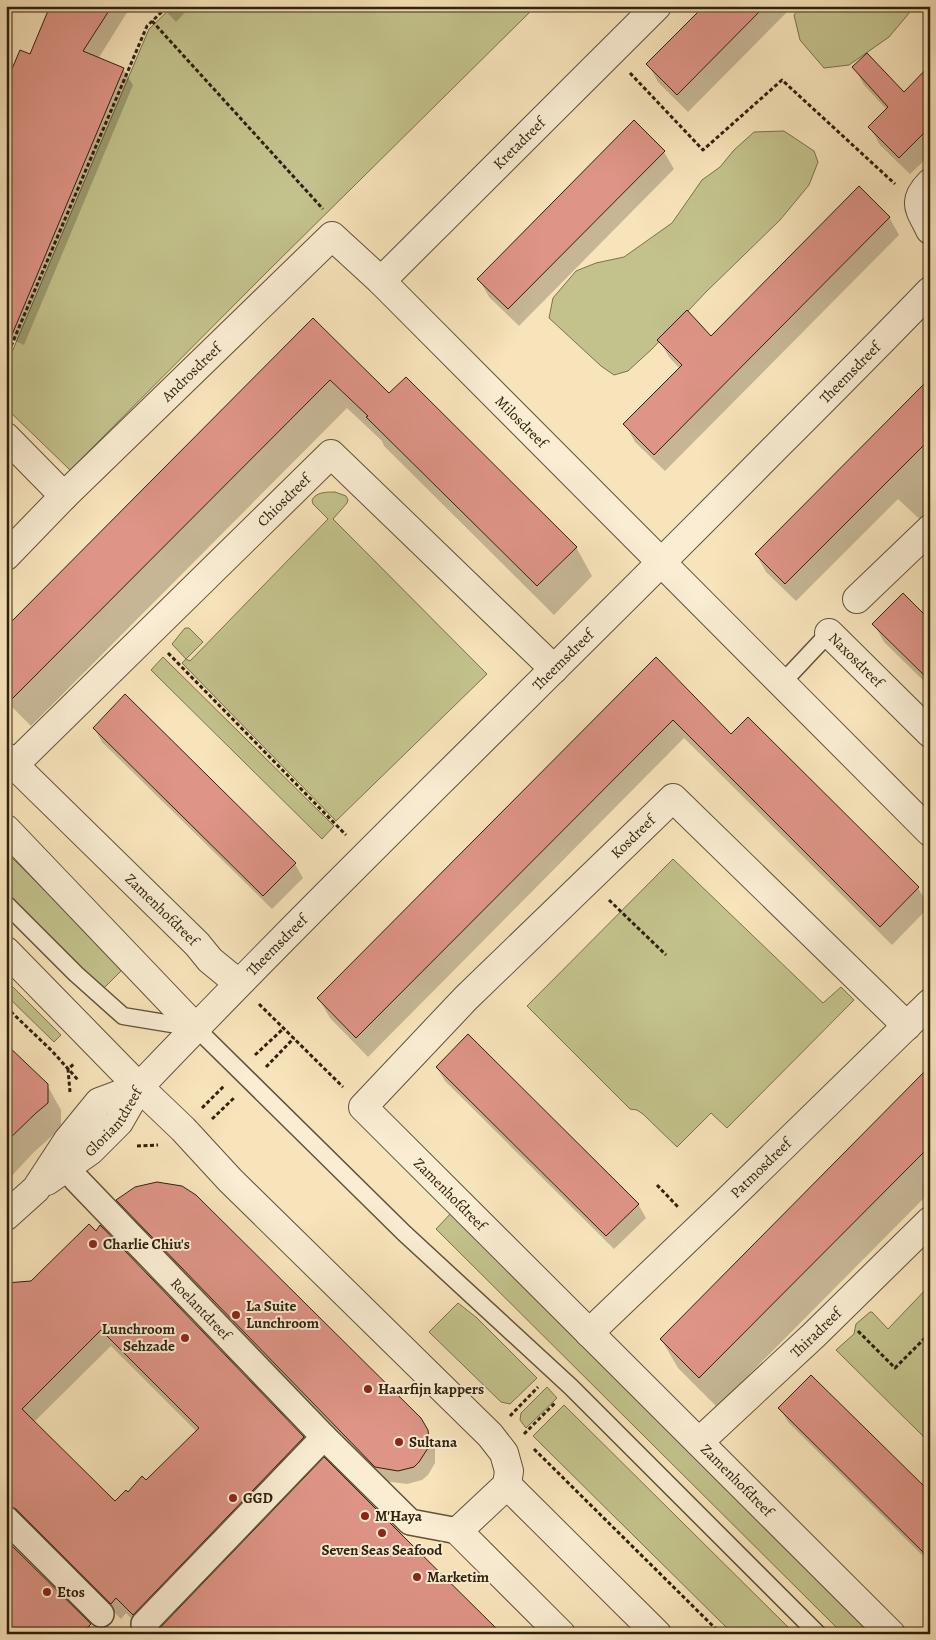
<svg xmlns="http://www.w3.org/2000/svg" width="936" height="1640" font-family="Alegreya,serif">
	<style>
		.green { fill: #c3c28c; stroke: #79724c }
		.shadow { fill: #0003; fill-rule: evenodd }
		.building { fill: #de9486; stroke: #2f210d; fill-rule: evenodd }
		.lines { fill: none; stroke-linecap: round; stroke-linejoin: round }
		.service-casing { stroke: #615238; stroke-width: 19 }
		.pedestrian-casing { stroke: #615238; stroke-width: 28 }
		.minor-casing { stroke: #615238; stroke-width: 30 }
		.tertiary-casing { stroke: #615238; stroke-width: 30 }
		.path { stroke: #2f210d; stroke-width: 3; stroke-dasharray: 4 2.5; stroke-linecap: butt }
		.service { stroke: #faedd3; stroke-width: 16 }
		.pedestrian { stroke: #faedd3; stroke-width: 25 }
		.minor { stroke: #faedd3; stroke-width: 28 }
		.tertiary { stroke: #faedd3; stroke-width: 28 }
		.poi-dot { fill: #8f2418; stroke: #faedd3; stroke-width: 2 }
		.labels { text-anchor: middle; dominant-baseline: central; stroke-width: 4; stroke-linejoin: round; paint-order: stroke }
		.street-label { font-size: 15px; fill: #2f210d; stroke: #faedd3 }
		.poi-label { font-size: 15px; font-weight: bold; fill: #2f210d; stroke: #faedd3; text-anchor: start }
	</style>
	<rect width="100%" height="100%" fill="#f8e4bb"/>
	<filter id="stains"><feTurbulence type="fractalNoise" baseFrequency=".004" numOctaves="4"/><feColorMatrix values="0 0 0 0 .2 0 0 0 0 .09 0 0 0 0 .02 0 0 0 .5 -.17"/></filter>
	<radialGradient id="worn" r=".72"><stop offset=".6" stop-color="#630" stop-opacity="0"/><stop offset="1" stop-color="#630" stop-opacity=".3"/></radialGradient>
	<g class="green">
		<polygon points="173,6 536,6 267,272 70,470 6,408 6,366 149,29"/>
		<polygon points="802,6 915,6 889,37 849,65 824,68 800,40 794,15"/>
		<polygon points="784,131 814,151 818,162 809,185 780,220 706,292 652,349 628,371 614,375 601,366 549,318 553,298 576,271 596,263 624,257 672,223 702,180 720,167 734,150 754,132"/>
		<path d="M335,492L346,496L348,500L347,503L333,519L487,674L336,821L182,663L186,659L172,644L185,628H189L203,642L186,659L190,661L328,519L313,504L312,500C316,492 326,492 335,492Z"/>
		<polygon points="163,657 334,826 322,839 151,670"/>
		<polygon points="6,852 124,968 103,989 6,894"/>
		<polygon points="673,859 823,1003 841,987 854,1000 727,1128 711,1113 677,1147 643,1114 637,1110 630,1109 527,1006"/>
		<polygon points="6,980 61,1035 54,1042 6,995"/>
		<polygon points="454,1210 881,1634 843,1634 436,1229"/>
		<polygon points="930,1285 930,1443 836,1350 854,1334 856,1324 870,1312 872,1312 888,1329"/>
		<polygon points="458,1303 477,1318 537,1378 510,1404 501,1402 429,1332"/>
		<polygon points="547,1387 557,1398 526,1428 520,1420 521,1413"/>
		<polygon points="564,1405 795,1634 733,1634 533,1436"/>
	</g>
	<g class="shadow">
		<polygon points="51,6 131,6 98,59 123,69 133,85 24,345 6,337 31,56"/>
		<polygon points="161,6 191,6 176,22"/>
		<polygon points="705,6 793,6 688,112 658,82 648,64"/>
		<polygon points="854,67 904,93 930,67 930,155 910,174 880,145 870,127 887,110 864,85"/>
		<polygon points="664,152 674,169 519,326 489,297 479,279"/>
		<polygon points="889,217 899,235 665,471 635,442 625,424 680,369 669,357 659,340 711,337"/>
		<polygon points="313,319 389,395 576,547 592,576 554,615 384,446 382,441 347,408 31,726 6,701"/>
		<polygon points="930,379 930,525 928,527 898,499 796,601 766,572 756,554"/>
		<polygon points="930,622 930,687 884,642 874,624"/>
		<polygon points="656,659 731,736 918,888 929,907 892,945 684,738 368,1057 330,1018 319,999"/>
		<polygon points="94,728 295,864 303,878 272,909 102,742"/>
		<polygon points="6,1044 47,1085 61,1110 61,1128 34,1152 6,1182"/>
		<polygon points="437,1068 638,1204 646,1218 614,1249 445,1081"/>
		<polygon points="930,1068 930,1192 717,1407 678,1368 661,1339"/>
		<polygon points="117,1200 428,1433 435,1447 435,1463 428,1475 422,1480 407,1484 384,1481 125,1213"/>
		<path d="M32,1282L303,1438L312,1454L143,1630L126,1613L121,1619L26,1525L6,1524V1285ZM111,1346L197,1432L146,1482L115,1503L34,1422Z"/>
		<polygon points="780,1408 930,1494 930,1563 788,1422"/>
		<polygon points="90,1625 95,1634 6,1634"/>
	</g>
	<g class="building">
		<polygon points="50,6 112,6 83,51 124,68 6,349 6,83 20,50 30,54"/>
		<polygon points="704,6 765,6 677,95 646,64"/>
		<polygon points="867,53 904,92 930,65 930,127 899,158 868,127 888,107 852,67"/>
		<polygon points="634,120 665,151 508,309 477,279"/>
		<polygon points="859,186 890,217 654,455 623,424 682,365 657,340 687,310 711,336"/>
		<polygon points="313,318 389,393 406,377 577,547 537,586 366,417 368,416 330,380 6,705 6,627"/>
		<polygon points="930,378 930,439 785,584 755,554"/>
		<polygon points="903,593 930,620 930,681 872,624"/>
		<polygon points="656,657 731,734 748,717 919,887 880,927 673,720 356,1038 317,998"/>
		<polygon points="125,694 296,863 263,896 93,728"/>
		<polygon points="468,1034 639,1204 606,1236 436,1067"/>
		<polygon points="6,1044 48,1084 48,1103 36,1113 6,1142"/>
		<polygon points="930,1066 930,1146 699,1378 660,1339"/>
		<polygon points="157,1182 182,1186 196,1195 421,1418 428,1430 429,1439 428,1448 419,1462 414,1467 398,1471 375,1467 116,1200 135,1187"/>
		<path d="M89,1224L96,1231L100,1225L304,1437L133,1615L116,1598L111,1604L16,1509L6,1505V1283L31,1281ZM101,1330L199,1428L146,1480L142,1476L128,1492L126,1490L115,1501L22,1409Z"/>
		<polygon points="811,1375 930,1492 930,1559 778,1408"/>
		<polygon points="324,1457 400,1533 502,1634 158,1634 156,1632"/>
		<polygon points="6,1540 91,1624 81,1634 6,1634"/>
	</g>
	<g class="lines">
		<g class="service-casing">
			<g id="service">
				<polyline points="782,683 829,633"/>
				<polyline points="6,904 76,974 123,1016 196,1028 404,1233 571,1387 818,1634"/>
			</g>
		</g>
		<g class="pedestrian-casing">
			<g id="pedestrian">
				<path id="s1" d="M76,1179L324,1437L410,1522L458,1531"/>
				<polyline points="6,1519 101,1614"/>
				<polyline points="144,1624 324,1437"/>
			</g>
		</g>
		<g class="minor-casing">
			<g id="minor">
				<path d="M930,183C911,202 920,209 930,230"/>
				<path id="s2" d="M381,281L657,6"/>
				<polyline points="6,437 64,496"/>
				<path id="s3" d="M6,556L64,496L332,236L381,281L930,832"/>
				<polyline points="857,599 930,529"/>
				<path id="s4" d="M829,633L930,733"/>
				<path id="s5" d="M6,757L197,944L210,960L238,983"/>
				<path id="s6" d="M14,765L331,454L554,669"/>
				<polyline points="139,1087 183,1129 230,1180 490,1435 504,1453 509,1471 507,1485 458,1531 561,1634"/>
				<path id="s7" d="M47,1181L90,1151L119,1122L139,1087"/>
				<polyline points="6,1216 36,1189 68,1140 99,1102 139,1087"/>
				<path id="s8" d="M589,1333L725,1203L930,1003"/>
				<path id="s9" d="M699,1442L814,1335L930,1221"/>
				<polyline points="507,1485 657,1634"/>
				<path id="s10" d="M891,1634L363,1107L466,998L673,798L907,1026"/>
			</g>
		</g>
		<g class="tertiary-casing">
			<g id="tertiary">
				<polyline points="6,829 196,1028"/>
				<path id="s11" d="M6,951L139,1087C348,868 567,659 779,444C830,393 880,343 930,291"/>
			</g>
		</g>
		<g class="path">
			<polyline points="152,21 323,209"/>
			<polyline points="630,73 703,150 782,80 895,184"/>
			<polyline points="6,358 147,26 168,6"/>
			<polyline points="168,653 346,835"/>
			<polyline points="609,900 666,955"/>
			<polyline points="259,1004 343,1087"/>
			<polyline points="6,1007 52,1051 79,1081"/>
			<polyline points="255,1055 284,1028"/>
			<polyline points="266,1067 294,1038"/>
			<polyline points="70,1092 68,1069 75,1063"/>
			<polyline points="202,1108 224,1086"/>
			<polyline points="212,1119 235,1097"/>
			<polyline points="137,1146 158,1145"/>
			<polyline points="657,1185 679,1208"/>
			<polyline points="858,1331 895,1368 927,1336"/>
			<polyline points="510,1416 538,1387"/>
			<polyline points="524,1434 555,1403"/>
			<polyline points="534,1449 721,1634"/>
		</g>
		<use href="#service" class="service"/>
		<use href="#pedestrian" class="pedestrian"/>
		<use href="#minor" class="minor"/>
		<use href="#tertiary" class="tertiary"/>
	</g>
	<g class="poi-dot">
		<circle cx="93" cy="1244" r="5"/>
		<circle cx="236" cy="1315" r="5"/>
		<circle cx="185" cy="1338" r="5"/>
		<circle cx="368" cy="1389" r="5"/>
		<circle cx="399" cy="1442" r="5"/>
		<circle cx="233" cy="1498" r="5"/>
		<circle cx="365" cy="1516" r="5"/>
		<circle cx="382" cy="1533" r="5"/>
		<circle cx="417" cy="1577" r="5"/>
		<circle cx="47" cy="1592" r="5"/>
	</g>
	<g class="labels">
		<g class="street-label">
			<text stroke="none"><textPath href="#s2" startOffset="195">Kretadreef</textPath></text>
			<text stroke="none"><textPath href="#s3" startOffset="261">Androsdreef</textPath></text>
			<text stroke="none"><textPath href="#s11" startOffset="1198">Theemsdreef</textPath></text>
			<text stroke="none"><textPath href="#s3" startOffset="722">Milosdreef</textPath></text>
			<text stroke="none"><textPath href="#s6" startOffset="378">Chiosdreef</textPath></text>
			<text stroke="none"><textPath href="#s11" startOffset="792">Theemsdreef</textPath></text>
			<text stroke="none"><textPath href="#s4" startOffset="38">Naxosdreef</textPath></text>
			<text stroke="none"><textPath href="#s10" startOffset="1128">Kosdreef</textPath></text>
			<text stroke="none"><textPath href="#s5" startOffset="218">Zamenhofdreef</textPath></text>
			<text stroke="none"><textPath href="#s11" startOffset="388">Theemsdreef</textPath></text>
			<text stroke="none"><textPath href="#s7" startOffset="90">Gloriantdreef</textPath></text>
			<text stroke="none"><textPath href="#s8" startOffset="238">Patmosdreef</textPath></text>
			<text transform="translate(450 1194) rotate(45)">Zamenhofdreef</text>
			<text stroke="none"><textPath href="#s1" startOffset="180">Roelantdreef</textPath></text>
			<text stroke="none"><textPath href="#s9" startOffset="160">Thiradreef</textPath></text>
			<text transform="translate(737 1480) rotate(45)">Zamenhofdreef</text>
		</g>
		<g class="poi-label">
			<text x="103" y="1244">Charlie Chiu's</text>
			<text x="246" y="1306">La Suite<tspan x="246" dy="17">Lunchroom</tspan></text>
			<text x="175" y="1329" text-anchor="end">Lunchroom<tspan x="175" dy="17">Sehzade</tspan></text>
			<text x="378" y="1389">Haarfijn kappers</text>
			<text x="409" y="1442">Sultana</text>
			<text x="243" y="1498">GGD</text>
			<text x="375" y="1516">M'Haya</text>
			<text x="382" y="1550" text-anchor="middle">Seven Seas Seafood</text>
			<text x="427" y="1577">Marketim</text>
			<text x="57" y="1592">Etos</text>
		</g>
	</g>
	<rect width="936" height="1640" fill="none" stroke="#f8e4bb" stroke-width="25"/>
	<rect x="8" y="8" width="921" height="1625" fill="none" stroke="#2f210d" stroke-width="2.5"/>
	<rect x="12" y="12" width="911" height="1615" fill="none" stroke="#2f210d"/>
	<rect width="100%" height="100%" filter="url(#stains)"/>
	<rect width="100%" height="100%" fill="url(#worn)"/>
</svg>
